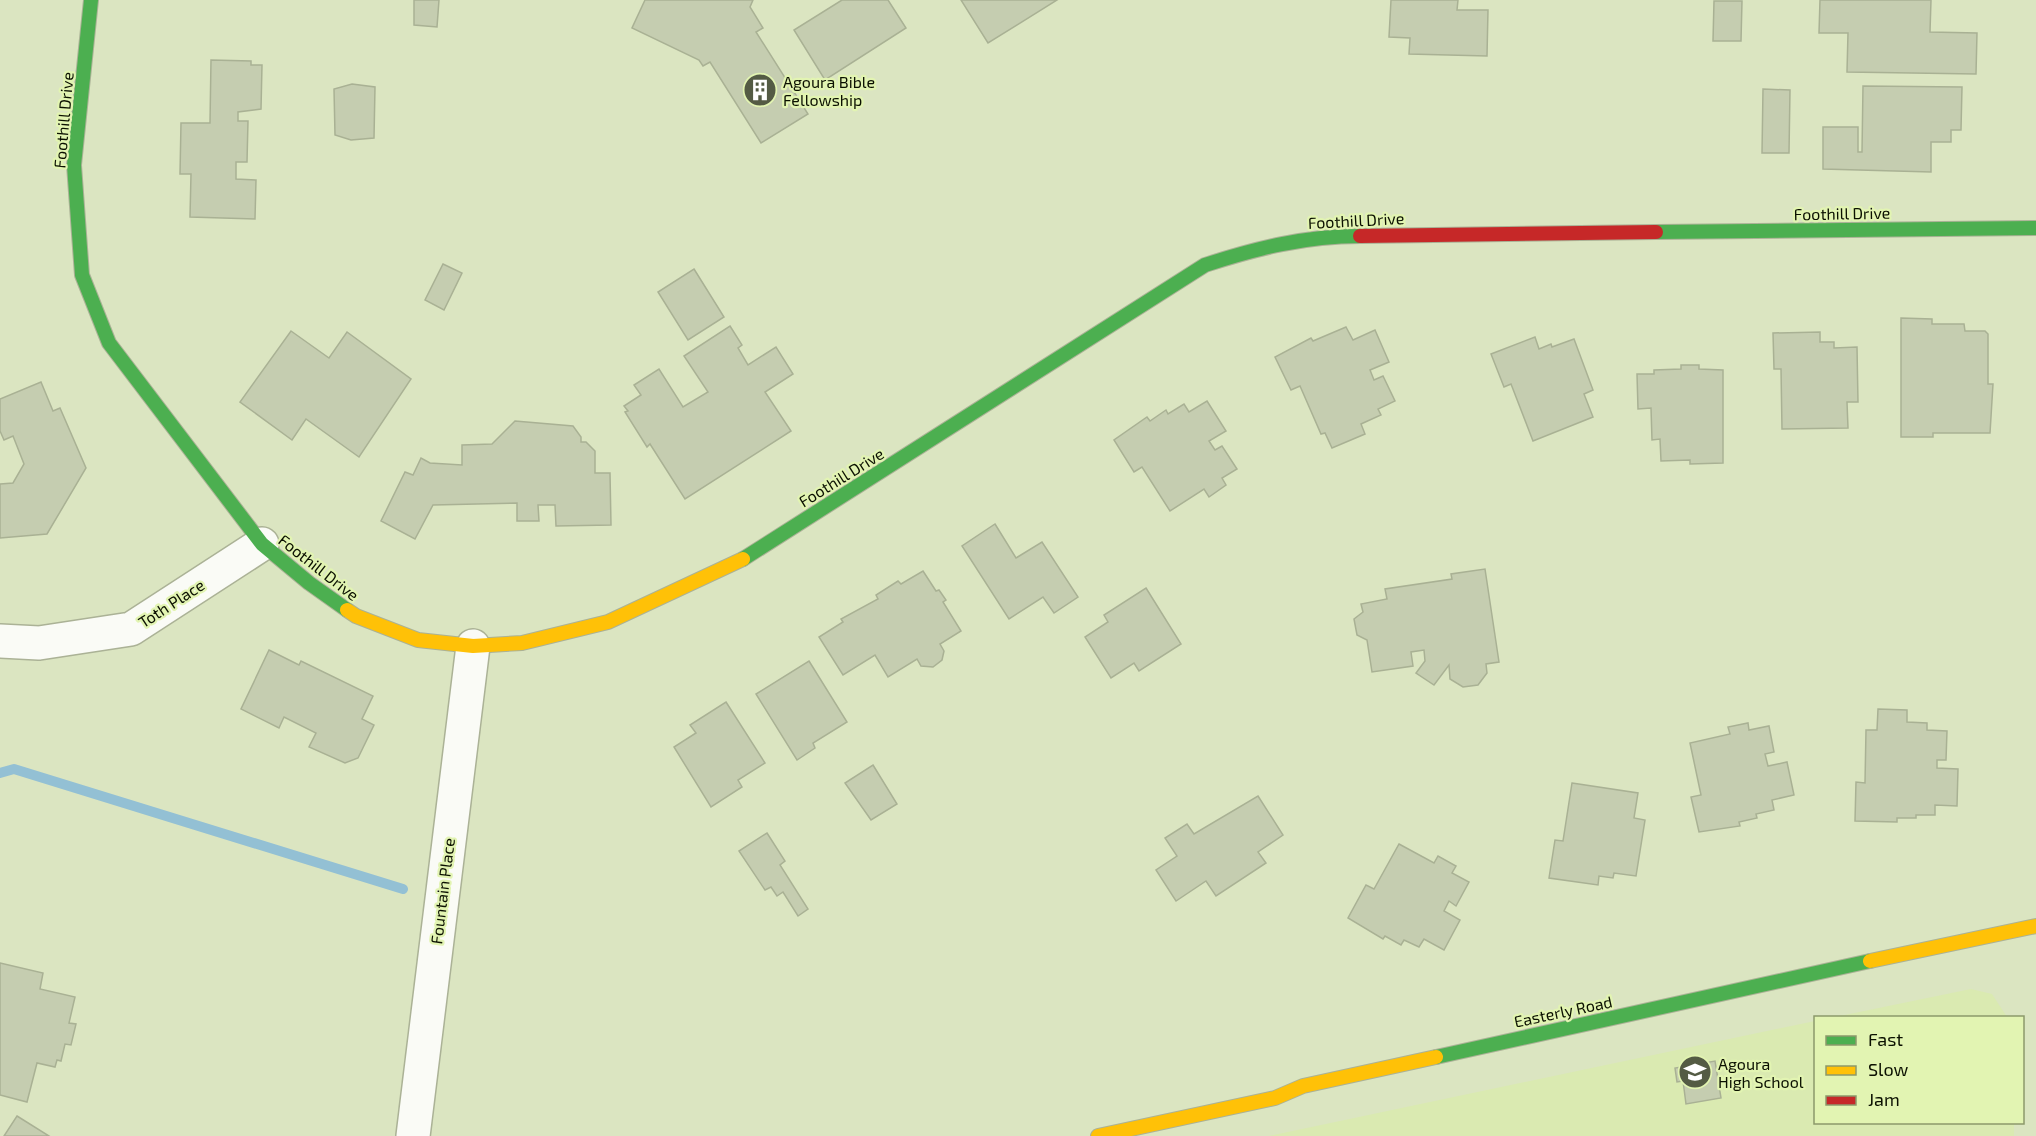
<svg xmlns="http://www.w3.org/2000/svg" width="2036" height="1136" font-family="'Exo 2',sans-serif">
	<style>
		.built { fill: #daeab1 }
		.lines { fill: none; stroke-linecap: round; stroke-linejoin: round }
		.stream { stroke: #93c0d4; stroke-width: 10 }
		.building { fill: #c5cdb0; stroke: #a9b194; stroke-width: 1.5 }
		.street-casing { stroke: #abb296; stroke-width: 36 }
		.fast-casing { stroke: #abb296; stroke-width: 16 }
		.slow-casing { stroke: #abb296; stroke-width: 16 }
		.jam-casing { stroke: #abb296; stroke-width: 16 }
		.street { stroke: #fafbf6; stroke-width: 33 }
		.fast { stroke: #4caf50; stroke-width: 14 }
		.slow { stroke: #ffc107; stroke-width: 14 }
		.jam { stroke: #c62828; stroke-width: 14 }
		.labels { text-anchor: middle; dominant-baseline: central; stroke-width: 4.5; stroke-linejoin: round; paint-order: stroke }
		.poi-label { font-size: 16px; fill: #0b1000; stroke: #e2f4b2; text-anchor: start }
		.street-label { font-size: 16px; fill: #0b1000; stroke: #e2f4b2 }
	</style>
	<rect width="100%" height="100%" fill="#dbe5c1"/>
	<g class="built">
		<polygon points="1971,989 1992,994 2007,1017 1835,1017"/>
		<polygon points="1815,1021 1816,1122 2014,1123 2014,1136 1269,1136"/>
	</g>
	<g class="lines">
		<polyline class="stream" points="0,773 14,769 403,889"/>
	</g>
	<g class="building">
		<polygon points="414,0 439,0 437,27 414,25"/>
		<polygon points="645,0 753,0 750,7 763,28 756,32 808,114 761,143 710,62 703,66 699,60 632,28"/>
		<polygon points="842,0 888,0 906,28 825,80 794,30"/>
		<polygon points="961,0 1057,0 988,43"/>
		<polygon points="1391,0 1458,0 1457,10 1488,10 1487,56 1409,54 1410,38 1389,37"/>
		<polygon points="1820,0 1931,0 1930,32 1977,33 1976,74 1847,72 1848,33 1819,33"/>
		<polygon points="1714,1 1742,1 1741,41 1713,41"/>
		<polygon points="211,60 251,61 251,65 262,65 261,109 238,112 238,121 248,121 247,162 236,162 236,179 256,180 255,219 190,217 191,174 180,174 181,123 210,123"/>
		<polygon points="352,84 375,87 374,138 351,140 335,135 334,89"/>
		<polygon points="1863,86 1962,87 1961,130 1951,130 1951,142 1931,142 1931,172 1823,169 1823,127 1858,127 1858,152 1862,152"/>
		<polygon points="1763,89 1790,90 1789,153 1762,153"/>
		<polygon points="443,264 462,273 444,310 425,300"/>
		<polygon points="694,269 724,317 688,340 658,292"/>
		<polygon points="1901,318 1932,319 1932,324 1964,324 1965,331 1985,331 1988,334 1988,384 1993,384 1990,433 1933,433 1933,437 1901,437"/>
		<polygon points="730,326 742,345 738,348 748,365 776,347 793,374 765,392 791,431 685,499 650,444 647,447 625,412 628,411 624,406 641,395 634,385 659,369 683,407 708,392 684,356"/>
		<polygon points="1346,327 1353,340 1375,330 1389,362 1370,370 1374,380 1383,376 1395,401 1378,409 1381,415 1361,424 1365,434 1332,448 1325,433 1321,434 1300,386 1291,390 1275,357 1311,338 1313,341"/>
		<polygon points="291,331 329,358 347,332 411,379 359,457 306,419 292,440 240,402"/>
		<polygon points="1820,332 1820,342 1834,342 1834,348 1857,347 1858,402 1847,402 1848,428 1782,429 1781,369 1774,369 1773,333"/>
		<polygon points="1535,337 1539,349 1551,344 1552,347 1574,339 1593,390 1584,394 1593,417 1533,441 1511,384 1504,387 1491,354"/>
		<polygon points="1681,365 1699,365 1699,369 1723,370 1723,463 1690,464 1690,460 1661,461 1660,439 1652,440 1651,408 1638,409 1637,374 1654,374 1654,370 1681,369"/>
		<polygon points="41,382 53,411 60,408 86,468 47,534 0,538 0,484 13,483 24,464 13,436 4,440 0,431 0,399"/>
		<polygon points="1207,401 1226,431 1209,441 1215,450 1222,446 1237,469 1222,478 1226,485 1209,497 1204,489 1170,511 1142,467 1134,472 1114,440 1147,417 1150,421 1166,410 1168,414 1184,404 1189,412"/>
		<polygon points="515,421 573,426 581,437 581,442 586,442 595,451 595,473 610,473 611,525 556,526 555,505 538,505 539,521 517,521 517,503 433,505 415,539 381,521 405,472 413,475 421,458 430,463 462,465 462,445 492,444"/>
		<polygon points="995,524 1016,558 1042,542 1078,597 1054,613 1043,597 1009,619 962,546"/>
		<polygon points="1485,569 1499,662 1486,664 1487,673 1478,685 1463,687 1450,679 1449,665 1434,685 1416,673 1425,661 1424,650 1411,652 1413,666 1372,672 1367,640 1357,635 1354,619 1363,612 1361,604 1387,599 1385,589 1452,579 1451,574"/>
		<polygon points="923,571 936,591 939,590 946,600 943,602 961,631 940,644 944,651 942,660 933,667 921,666 917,659 888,677 875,655 843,675 819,637 843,622 841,619 878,599 876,595 898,581 901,584"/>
		<polygon points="1146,588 1181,644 1139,671 1134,663 1111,678 1085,637 1108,622 1104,615"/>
		<polygon points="269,650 299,665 301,661 373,696 362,719 374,725 358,758 345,763 309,747 316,733 284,717 279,728 241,709"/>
		<polygon points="809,661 847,722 813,743 815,748 797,760 756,694"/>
		<polygon points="726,702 765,763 738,780 742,787 711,807 674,747 696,733 690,725"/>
		<polygon points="1878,709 1907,710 1907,722 1927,723 1927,730 1947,731 1946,760 1937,760 1937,768 1958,769 1957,806 1935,805 1935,815 1916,815 1916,818 1897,818 1897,822 1855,821 1856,782 1865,783 1866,730 1877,730"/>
		<polygon points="1748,723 1749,730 1769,726 1774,752 1765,754 1768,766 1787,762 1794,795 1772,800 1774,810 1756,814 1757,818 1739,822 1740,826 1699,832 1691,797 1701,795 1690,743 1730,734 1728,727"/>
		<polygon points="873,765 897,804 871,820 845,783"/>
		<polygon points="1572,783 1638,793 1634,818 1645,820 1636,876 1614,873 1613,878 1599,876 1598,885 1549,878 1555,840 1563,841"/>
		<polygon points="1258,796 1283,835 1258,852 1266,863 1216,896 1206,881 1176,901 1156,870 1177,856 1165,838 1187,824 1194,834"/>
		<polygon points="767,833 785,861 780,865 808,909 798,916 783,892 777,896 771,887 765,890 739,851"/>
		<polygon points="1399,844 1434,863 1438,856 1456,866 1452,873 1469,882 1456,906 1449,901 1444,911 1460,920 1444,950 1424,939 1419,947 1404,940 1401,945 1385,936 1383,939 1348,918 1366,885 1374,889"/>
		<polygon points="0,963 43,973 40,989 75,997 69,1023 76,1024 71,1045 65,1044 61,1061 57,1060 55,1067 37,1063 27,1102 0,1095"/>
		<polygon points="1715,1061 1721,1098 1686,1104 1683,1081 1677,1082 1675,1068"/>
		<polygon points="17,1116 49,1136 4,1136"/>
	</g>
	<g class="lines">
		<g class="street-casing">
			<g id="street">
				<polyline points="0,641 39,643 131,629 262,544"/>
				<polyline points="413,1136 473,646"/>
			</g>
		</g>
		<g class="fast-casing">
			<g id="fast">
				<polyline points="91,0 74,165 82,275 109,343 262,544 309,583 347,610"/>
				<polyline points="1656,232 2036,228"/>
				<path d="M743,559L1205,265C1257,248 1306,236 1360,236"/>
				<polyline points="1436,1057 1870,961"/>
			</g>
		</g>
		<g class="slow-casing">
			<g id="slow">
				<polyline points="347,610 356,616 418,640 473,646 522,643 608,622 743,559"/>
				<polyline points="1870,961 2036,926"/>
				<polyline points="1098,1136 1275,1098 1303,1086 1436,1057"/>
			</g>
		</g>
		<g class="jam-casing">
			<polyline id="jam" points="1360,236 1656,232"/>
		</g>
		<use href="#street" class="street"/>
		<use href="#fast" class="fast"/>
		<use href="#slow" class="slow"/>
		<use href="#jam" class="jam"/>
	</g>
	<defs>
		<g id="building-disc" transform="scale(1.725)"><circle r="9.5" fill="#545b44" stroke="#e2f4b2"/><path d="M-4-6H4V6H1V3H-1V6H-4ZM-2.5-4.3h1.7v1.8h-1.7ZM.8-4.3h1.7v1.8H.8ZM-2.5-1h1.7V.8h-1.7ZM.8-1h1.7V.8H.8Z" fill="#fff"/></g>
		<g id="school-disc" transform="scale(1.725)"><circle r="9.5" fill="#545b44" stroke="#e2f4b2"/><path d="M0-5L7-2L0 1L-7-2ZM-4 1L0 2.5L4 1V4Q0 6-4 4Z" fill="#fff"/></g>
	</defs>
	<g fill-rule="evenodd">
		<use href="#building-disc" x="760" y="90"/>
		<use href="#school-disc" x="1695" y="1072"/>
	</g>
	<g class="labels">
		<g class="poi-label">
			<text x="783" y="81">Agoura Bible<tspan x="783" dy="18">Fellowship</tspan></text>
			<text x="1718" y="1063">Agoura<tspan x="1718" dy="18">High School</tspan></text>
		</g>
		<g class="street-label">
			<text transform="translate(63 120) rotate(-85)">Foothill Drive</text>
			<text transform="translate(1842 213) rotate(-1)">Foothill Drive</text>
			<text transform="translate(1356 220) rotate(-3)">Foothill Drive</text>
			<text transform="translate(841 477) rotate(-32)">Foothill Drive</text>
			<text transform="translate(319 567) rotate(38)">Foothill Drive</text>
			<text transform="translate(171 603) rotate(-33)">Toth Place</text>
			<text transform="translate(442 891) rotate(-83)">Fountain Place</text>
			<text transform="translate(1563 1011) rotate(-12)">Easterly Road</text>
		</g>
	</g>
	<rect x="1814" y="1016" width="210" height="108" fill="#e2f4b2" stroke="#8c996b" stroke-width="1.5"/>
	<rect x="1826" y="1036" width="30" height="9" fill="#4caf50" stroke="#8c996b" stroke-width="1.5"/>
	<text x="1868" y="1046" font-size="18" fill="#0b1000">Fast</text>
	<rect x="1826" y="1066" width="30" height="9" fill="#ffc107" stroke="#8c996b" stroke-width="1.5"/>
	<text x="1868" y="1076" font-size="18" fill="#0b1000">Slow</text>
	<rect x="1826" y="1096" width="30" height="9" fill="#c62828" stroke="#8c996b" stroke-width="1.5"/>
	<text x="1868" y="1106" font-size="18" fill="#0b1000">Jam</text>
</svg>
